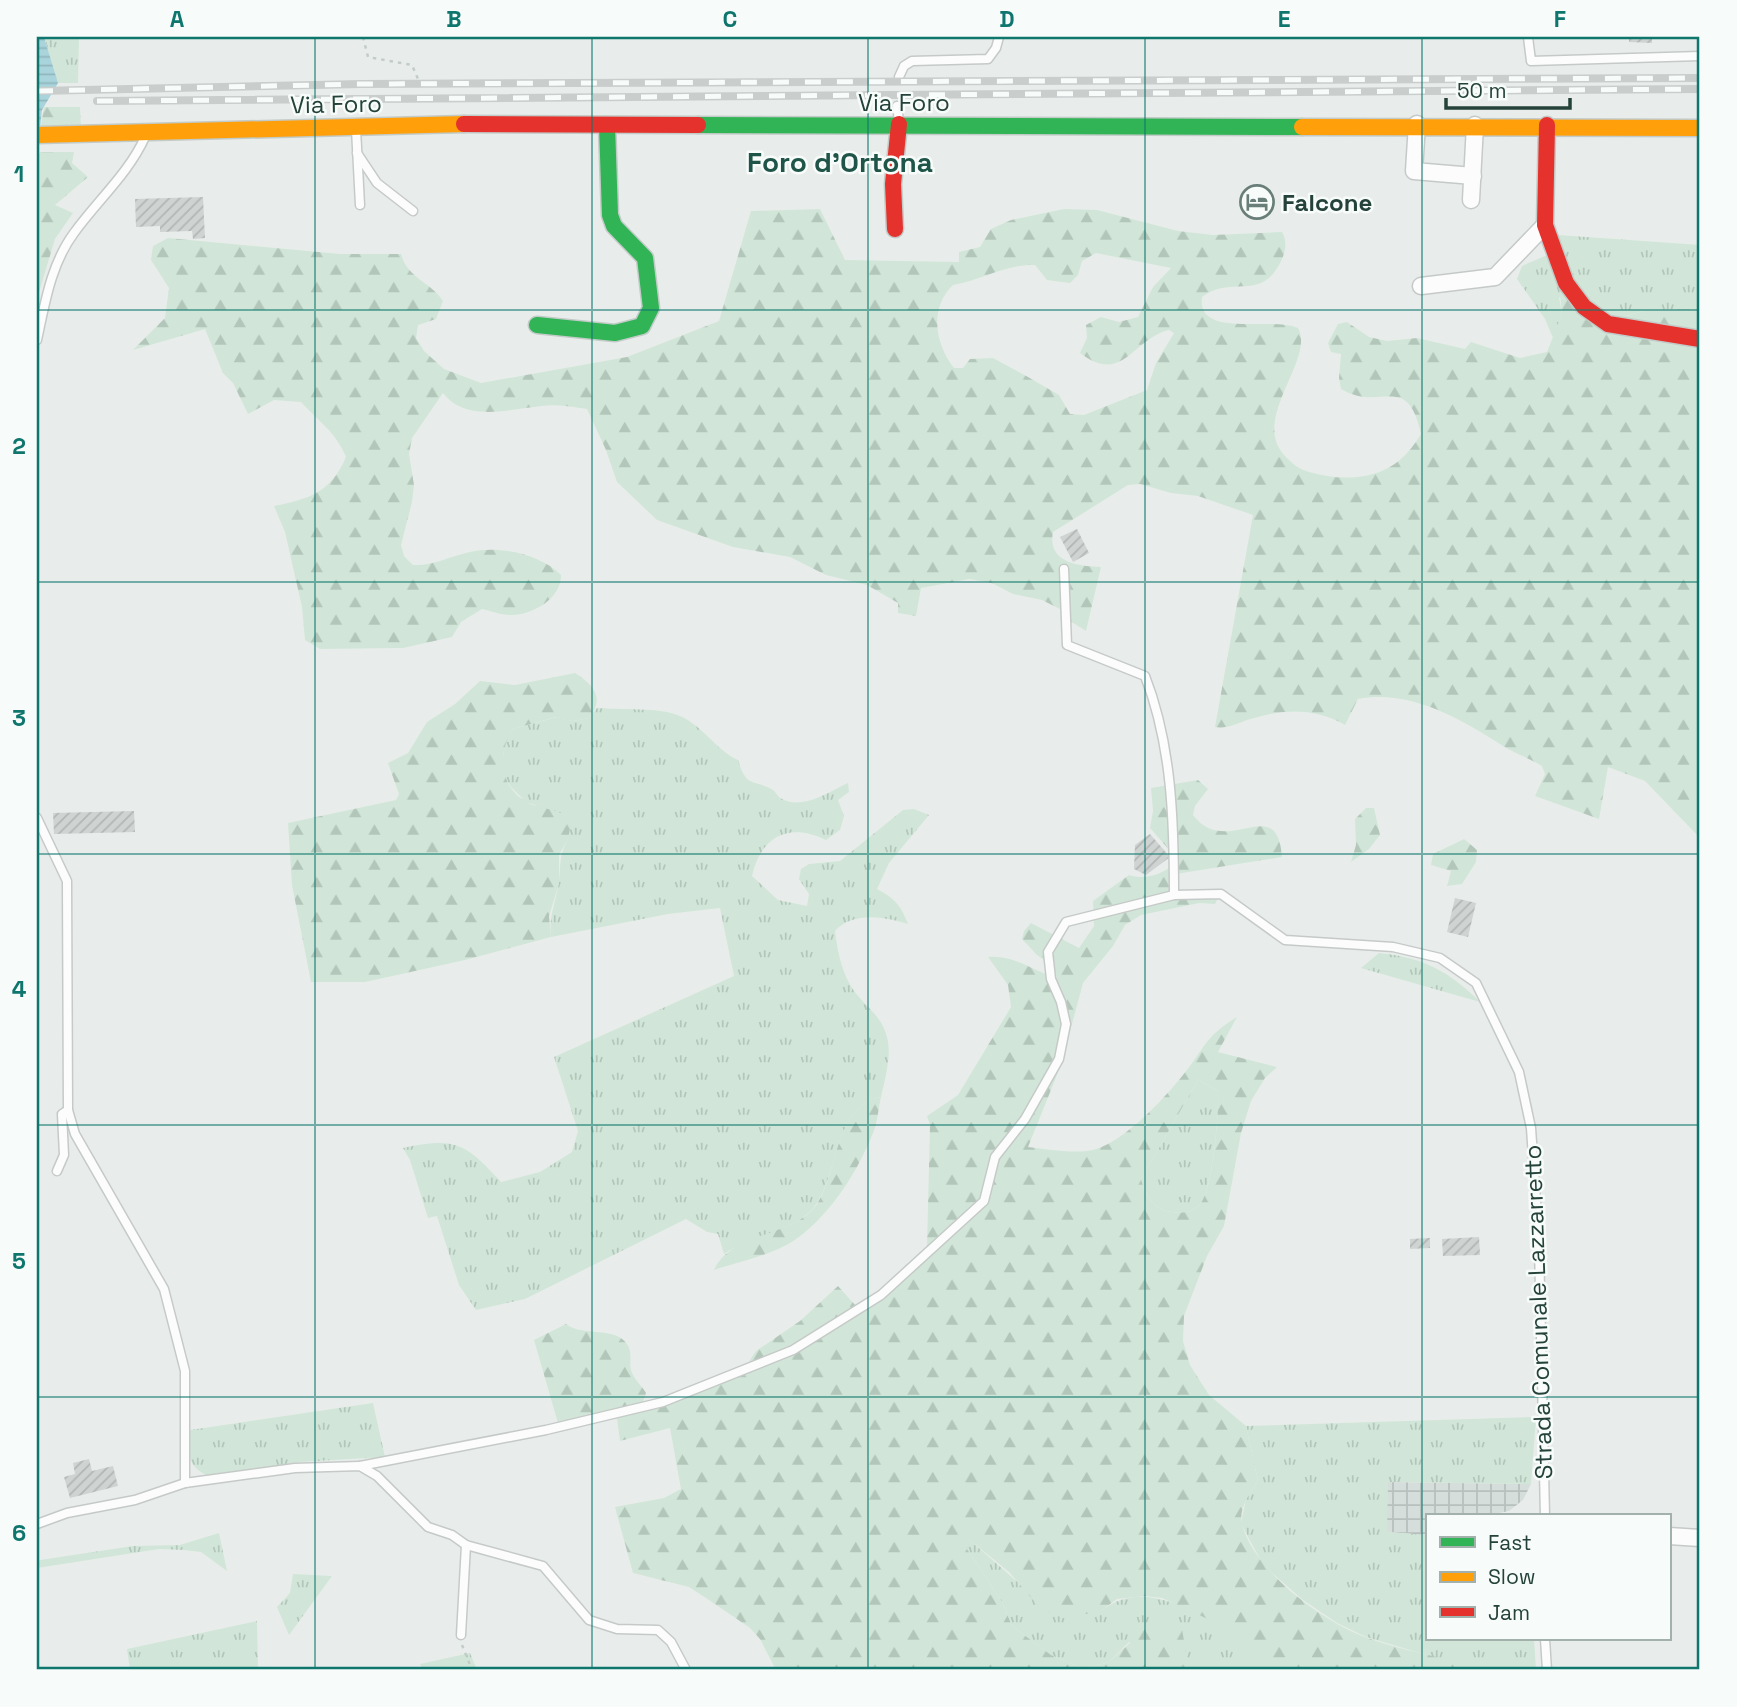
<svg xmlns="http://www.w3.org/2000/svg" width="1737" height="1707" font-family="'Space Grotesk',sans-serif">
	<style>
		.industrial { fill: url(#industrial-grid) }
		.grass { fill: url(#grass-tufts) }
		.forest { fill: url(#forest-firs); fill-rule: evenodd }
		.water { fill: url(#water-rules) }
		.building { fill: url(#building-hatch) }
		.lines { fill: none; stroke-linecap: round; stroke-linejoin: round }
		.lane-casing { stroke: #c5cac8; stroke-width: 11 }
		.street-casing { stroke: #c5cac8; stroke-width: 19 }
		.fast-casing { stroke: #c3cbc8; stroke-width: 19 }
		.slow-casing { stroke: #c3cbc8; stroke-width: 19 }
		.jam-casing { stroke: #c3cbc8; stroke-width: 19 }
		.path { stroke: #c3ccca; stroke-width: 2.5; stroke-dasharray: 3.5 5; stroke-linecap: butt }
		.lane { stroke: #fcfcfc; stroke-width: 8 }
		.street { stroke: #fcfcfc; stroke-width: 16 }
		.fast { stroke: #30b455; stroke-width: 16 }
		.slow { stroke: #ff9f0a; stroke-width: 16 }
		.jam { stroke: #e5322d; stroke-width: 16 }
		.rail-casing { stroke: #c9cdcc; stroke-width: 8 }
		.rail { stroke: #f7fbf9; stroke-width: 5; stroke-dasharray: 16; stroke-linecap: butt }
		.grid { fill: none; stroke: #0f766e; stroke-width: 2; stroke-opacity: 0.55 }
		.labels { text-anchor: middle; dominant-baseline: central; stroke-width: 5; stroke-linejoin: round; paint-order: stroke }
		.street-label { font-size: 24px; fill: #24423a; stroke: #f7fbf9 }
		.poi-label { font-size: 24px; font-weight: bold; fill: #24423a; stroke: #f7fbf9; text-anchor: start }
		.quarter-label { font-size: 28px; font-weight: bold; fill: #1f5548; stroke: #f7fbf9 }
		.neatline { fill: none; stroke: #0f766e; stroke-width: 2.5 }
		.grid-label { font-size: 23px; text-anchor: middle; font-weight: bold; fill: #0f766e }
	</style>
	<defs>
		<pattern id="industrial-grid" width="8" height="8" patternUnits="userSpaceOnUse" patternTransform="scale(1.75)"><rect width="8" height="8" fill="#d6dedb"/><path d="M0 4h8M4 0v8" fill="none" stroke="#b8c0bd"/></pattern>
		<pattern id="grass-tufts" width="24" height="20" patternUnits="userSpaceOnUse" patternTransform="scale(1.75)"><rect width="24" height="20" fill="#d1e6d8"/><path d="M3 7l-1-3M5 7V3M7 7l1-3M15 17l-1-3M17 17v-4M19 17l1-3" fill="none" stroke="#b3c6ba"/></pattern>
		<pattern id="forest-firs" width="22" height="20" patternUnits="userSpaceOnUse" patternTransform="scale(1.75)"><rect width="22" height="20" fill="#d1e6d8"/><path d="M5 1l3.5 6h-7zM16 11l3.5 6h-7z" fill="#b3c6ba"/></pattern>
		<pattern id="water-rules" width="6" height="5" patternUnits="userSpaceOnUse" patternTransform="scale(1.75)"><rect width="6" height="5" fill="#a9d4db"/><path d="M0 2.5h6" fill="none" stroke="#91b7bd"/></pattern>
		<pattern id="building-hatch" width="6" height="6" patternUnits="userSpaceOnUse" patternTransform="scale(1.75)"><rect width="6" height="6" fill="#cfd4d2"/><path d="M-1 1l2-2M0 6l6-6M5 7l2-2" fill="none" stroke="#b2b7b5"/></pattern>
	</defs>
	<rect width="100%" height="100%" fill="#e8edeb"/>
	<polygon class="industrial" points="1387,1482 1531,1484 1523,1500 1509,1511 1484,1516 1427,1516 1427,1535 1387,1532"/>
	<g class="grass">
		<polygon points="44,37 79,37 78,83 58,83"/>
		<polygon points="1558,235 1700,245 1700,309 1647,310 1612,320 1559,297 1562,314 1553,338 1545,319 1517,279 1522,266 1547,255"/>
		<path d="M597,708C620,710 661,707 680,716C703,726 716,750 738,760C747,789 752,778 773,790C776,792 777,796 780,798C803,811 828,792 848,783L849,792L838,800L844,816L840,830L826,840C789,822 761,836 752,876L778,900L807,906L809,894L799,879L801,869L809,864L840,861L903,810L914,809L929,815L889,863L877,889C894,898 901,905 908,924C884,917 854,911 835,931C838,955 843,979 859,997C871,1011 882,1018 887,1037C892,1055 885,1079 881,1097C836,1104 838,1172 817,1203C797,1233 752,1234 724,1254L718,1234L707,1232L686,1219L525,1299L476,1310L459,1285L437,1216L428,1218L410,1160L403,1148C456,1137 465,1143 501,1182L540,1172L572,1152L578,1131L554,1057L734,976L720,908L668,914L551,937C549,916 554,908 558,887C562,867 557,859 568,839L535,805L526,802L511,787L503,774L502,762L506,740L513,729L557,717L573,721L589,718Z"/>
		<path d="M1379,953C1423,957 1450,972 1480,1002L1361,968Z"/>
		<path d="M1198,1080L1218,1091C1219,1113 1213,1186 1201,1203C1194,1212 1182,1214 1172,1212C1153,1210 1146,1196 1141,1179Z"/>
		<path d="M373,1403L385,1457L300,1462L208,1476C187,1467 187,1451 190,1430Z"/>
		<polygon points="1536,1417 1531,1484 1388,1482 1387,1532 1427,1535 1427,1639 1534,1639 1536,1670 1477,1670 1366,1637 1337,1623 1303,1600 1264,1566 1249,1539 1241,1523 1246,1499 1258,1481 1246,1426"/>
		<polygon points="219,1533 227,1571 201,1552 184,1550 159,1549 37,1568 37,1561 40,1560 133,1546 180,1545"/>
		<path d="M971,1541L1022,1586L1102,1610C1136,1585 1171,1600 1205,1617C1214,1621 1226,1625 1235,1631C1251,1643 1259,1666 1279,1670H1189L1129,1642L1109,1662L1084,1669L1051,1655L1012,1626L1002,1602L967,1549Z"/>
		<polygon points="293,1574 332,1576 289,1635 277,1607 290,1593"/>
		<polygon points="257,1621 258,1670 130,1670 127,1649"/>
		<polygon points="470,1653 477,1670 423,1670 420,1664"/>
	</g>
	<g class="forest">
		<polygon points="44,107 80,107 81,131 40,131"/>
		<polygon points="40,152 74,152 72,163 88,177 55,205 73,213 55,239 37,299 37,157"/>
		<path d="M820,209L845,260L959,262V252L980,247L991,229L1011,220L1064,209L1097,210L1178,231L1213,235L1282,232C1287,240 1286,250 1282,259C1262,304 1232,274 1202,297C1196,339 1273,316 1298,328C1316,360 1247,421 1287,458C1294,465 1299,469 1309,472C1330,478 1351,480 1373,474C1395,468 1409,454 1421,434C1407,370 1381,413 1341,389L1339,378L1341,354L1331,352L1328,343L1338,324L1347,322L1369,337L1387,341L1417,338L1465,349L1471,342L1520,358L1547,352L1562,314L1558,275L1576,273L1586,304L1612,320L1647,310L1700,309V838L1645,781L1608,767L1599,819L1535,796L1545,774L1542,766C1529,758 1516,754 1503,746C1461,719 1410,689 1358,699L1345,725C1313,707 1282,709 1247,720C1237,724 1226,729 1215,727L1253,515L1198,496L1171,493L1140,484L1128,485L1053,532C1047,563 1079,566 1101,567L1086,631L1070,621V637L1062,636L1060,609L1042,600L1013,594L992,583L969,579L921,588L916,616L898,613V603L867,585L826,575L790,557L733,547L657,520L617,482L606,450L587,409C572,407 557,404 542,406C510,409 466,423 443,393L412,438L409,454L414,485L412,502L401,545L404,556L413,565C434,566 450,556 470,552C499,545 541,554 561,575C562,598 532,616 510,615C501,615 491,611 482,609L461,622L452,637L403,648L320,649L305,640L302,607L285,532L274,506C310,499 331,492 346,457C337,433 318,421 301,402L274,400L248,414L233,383L223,373L205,329L133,350L165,318L169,288L151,260L153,246L168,238L340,254H401C408,279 430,281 443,301L436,319L418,325L416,338L424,351L444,369L481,383L627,357L719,321L751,211ZM1096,253L1171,268L1153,287L1138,317L1119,322L1101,317L1086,325L1087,338L1080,353C1123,386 1133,338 1169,330L1174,333L1156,363L1147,390L1084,415L1070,414L1059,395L1028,377L993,358L970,359L963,368H954C935,344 929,308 953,285C982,280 1005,264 1035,265L1047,280L1070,283L1078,275L1082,261Z"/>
		<path d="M575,673C594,685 605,698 589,718L573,721L556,717L513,729C497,753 499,787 527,802C544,812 559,805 571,823L568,839L559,855V884L549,916L551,937L465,960L365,982H311L292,885L288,823L396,800L399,794L388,763L408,753L427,722L455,704L480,681L515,685Z"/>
		<path d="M1198,780L1208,789L1195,806L1193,815C1227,860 1277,790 1282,857L1176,874V892H1221L1215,904L1199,903L1141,915L1125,925L1113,946L1083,983L1061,1065L1028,1147C1047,1149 1068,1153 1087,1151C1119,1148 1164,1099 1183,1075C1206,1047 1203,1038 1237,1017L1218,1052L1277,1067L1265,1078L1251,1101L1241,1133L1224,1226L1207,1256L1184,1316L1183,1341L1190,1365L1209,1395L1246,1426L1258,1481C1250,1493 1238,1509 1242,1524C1254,1571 1322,1621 1365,1637C1401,1651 1441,1655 1477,1670L1267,1668L1234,1631L1162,1598L1145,1596L1117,1599L1102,1610L1066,1619L1052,1614L1040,1608L1009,1572L971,1541L967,1549L1002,1602L1012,1626L1051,1655L1084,1669L1109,1662L1145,1629L1166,1623L1182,1629L1189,1670H776L760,1639L750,1628L709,1600L689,1587L633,1573L615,1507L664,1498L681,1489L670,1428L620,1441L617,1418L560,1430L534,1340L566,1324C582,1337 615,1326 627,1344C633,1353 629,1361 631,1370C633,1378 642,1386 646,1393L641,1407L649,1410L746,1366L756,1351L800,1321L838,1286L856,1306L873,1296L927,1247L930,1125L927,1116L958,1095L1011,1007L1008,985L988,957C1014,954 1034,972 1057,978L1054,967L1037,955L1022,939L1024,931L1031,923L1079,948L1094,926L1093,901L1129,875C1147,881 1164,873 1179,861L1150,828L1153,811L1151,788ZM1198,1080L1218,1091C1219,1114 1213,1186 1201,1203C1194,1212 1182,1214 1172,1212C1153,1210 1146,1196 1141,1179Z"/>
		<polygon points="1366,808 1374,808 1380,835 1369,849 1351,862 1356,845 1355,819"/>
		<polygon points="1464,839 1477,850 1476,862 1462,884 1447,886 1451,871 1431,865 1433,854"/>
		<path d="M881,1097C878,1109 878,1121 873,1133C858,1171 832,1212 799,1237C777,1254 741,1261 714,1270C733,1230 792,1239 817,1204C838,1173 835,1104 881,1097Z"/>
	</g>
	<polygon class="water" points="37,37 44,37 58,83 42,110 37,157"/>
	<g class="building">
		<polygon points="1629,37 1652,37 1652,43 1629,42"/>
		<polygon points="203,197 205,238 193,239 192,231 160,232 160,226 136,227 135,199"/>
		<polygon points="1077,529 1089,553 1073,562 1060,537"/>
		<polygon points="134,811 135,832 54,834 53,813"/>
		<polygon points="1150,834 1170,857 1146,875 1134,869 1135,845"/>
		<polygon points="1455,898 1476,903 1468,937 1447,932"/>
		<polygon points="1479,1237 1480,1255 1443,1256 1442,1239"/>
		<polygon points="1430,1238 1430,1248 1410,1249 1410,1239"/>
		<polygon points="89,1459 92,1471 113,1466 118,1486 70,1498 64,1477 75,1474 73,1463"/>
	</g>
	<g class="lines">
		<g class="lane-casing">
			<g id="lane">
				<polyline points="1528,37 1531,61 1700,56"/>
				<polyline points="899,77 904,66 912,61 988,59 996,48 999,37"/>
				<polyline points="897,106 899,121"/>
				<polyline points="356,129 360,205"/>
				<polyline points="357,153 377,183 413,211"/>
				<path d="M37,340C45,303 51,264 74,233C97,201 129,173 145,137"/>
				<path d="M1064,569L1067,645L1145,676C1172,745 1174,822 1174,895"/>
				<polyline points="37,818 67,881 68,1110 75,1134 164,1289 185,1371 185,1483"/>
				<polyline points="57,1171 64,1155 62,1114 68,1110"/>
				<polyline points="360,1466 546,1430 663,1402 793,1350 881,1295 984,1201 995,1157 1025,1119 1059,1059 1066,1024 1061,1002 1051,979 1048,952 1066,922 1174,895 1221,894 1285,940 1393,947 1440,958 1476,983 1519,1072 1531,1128 1539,1245 1545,1516"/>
				<polyline points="37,1524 67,1513 135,1500 185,1483 295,1468 360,1466 377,1476 428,1527 452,1535 466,1545 543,1566 589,1620 617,1629 658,1630 671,1642 686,1670"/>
				<polyline points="461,1635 466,1545"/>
				<polyline points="1545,1639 1547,1670"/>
			</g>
		</g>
		<g class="street-casing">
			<g id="street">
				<polyline points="1417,124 1414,171 1473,176"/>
				<polyline points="1471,200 1475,125"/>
				<polyline points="1421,286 1495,277 1545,225"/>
				<polyline points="1669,1536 1700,1538"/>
			</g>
		</g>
		<g class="fast-casing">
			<g id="fast">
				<polyline points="698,125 1302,127"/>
				<polyline points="537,325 615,333 642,326 651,308 645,258 614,226 610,215 607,125"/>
			</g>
		</g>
		<g class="slow-casing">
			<g id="slow">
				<polyline points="1302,127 1700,128"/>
				<polyline points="37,135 464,124"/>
			</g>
		</g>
		<g class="jam-casing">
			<g id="jam">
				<polyline points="464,124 698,125"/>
				<polyline points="1547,125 1545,225 1566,283 1584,307 1608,324 1700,339"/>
				<polyline points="895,229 893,184 899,124"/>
			</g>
		</g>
		<g class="path">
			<polyline points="363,37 368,57 412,65 418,79"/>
			<polyline points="462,1645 472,1670"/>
		</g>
		<use href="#lane" class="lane"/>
		<use href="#street" class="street"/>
		<use href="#fast" class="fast"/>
		<use href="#slow" class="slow"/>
		<use href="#jam" class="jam"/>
		<g class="rail-casing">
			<g id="rail">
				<polyline points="37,91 362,84 1700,78"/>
				<polyline points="97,101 1700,89"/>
			</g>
		</g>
		<use href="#rail" class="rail"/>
	</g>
	<path class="grid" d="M315,37V1670M592,37V1670M868,37V1670M1145,37V1670M1422,37V1670M37,310H1700M37,582H1700M37,854H1700M37,1125H1700M37,1397H1700"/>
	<defs>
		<g id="hotel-ring" transform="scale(1.75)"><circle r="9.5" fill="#f7fbf9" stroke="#697e78" stroke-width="1.5"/><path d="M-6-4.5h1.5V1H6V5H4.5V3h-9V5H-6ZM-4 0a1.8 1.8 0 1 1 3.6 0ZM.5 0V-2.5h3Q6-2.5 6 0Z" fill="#697e78"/></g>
	</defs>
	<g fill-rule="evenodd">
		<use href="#hotel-ring" x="1257" y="202"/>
	</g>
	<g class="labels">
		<g class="street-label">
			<text x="904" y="102">Via Foro</text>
			<text transform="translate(336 104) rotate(-1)">Via Foro</text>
			<text transform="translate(1538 1312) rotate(-92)">Strada Comunale Lazzarretto</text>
		</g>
		<g class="poi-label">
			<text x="1282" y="202">Falcone</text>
		</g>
		<g class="quarter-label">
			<text x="840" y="162">Foro d'Ortona</text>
		</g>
	</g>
	<rect width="1737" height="1707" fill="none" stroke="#f7fbf9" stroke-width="77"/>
	<rect x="1426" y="1514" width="245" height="126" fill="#f7fbf9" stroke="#a3b1ad" stroke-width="2"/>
	<rect x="1440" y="1537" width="35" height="10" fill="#30b455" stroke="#a3b1ad" stroke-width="2"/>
	<text x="1488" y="1550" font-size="21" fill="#24423a">Fast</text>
	<rect x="1440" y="1572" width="35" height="10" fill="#ff9f0a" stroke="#a3b1ad" stroke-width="2"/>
	<text x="1488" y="1584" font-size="21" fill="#24423a">Slow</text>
	<rect x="1440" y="1607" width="35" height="10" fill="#e5322d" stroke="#a3b1ad" stroke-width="2"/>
	<text x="1488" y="1620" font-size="21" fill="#24423a">Jam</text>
	<path d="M1446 98v10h124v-10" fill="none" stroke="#24423a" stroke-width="3.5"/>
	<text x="1457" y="98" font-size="21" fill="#24423a" stroke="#f7fbf9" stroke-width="5" paint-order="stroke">50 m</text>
	<rect x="38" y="38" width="1660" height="1630" class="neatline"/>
	<g class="grid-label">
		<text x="177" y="27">A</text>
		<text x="454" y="27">B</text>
		<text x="730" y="27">C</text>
		<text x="1007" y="27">D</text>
		<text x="1284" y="27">E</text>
		<text x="1560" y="27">F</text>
		<text x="19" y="182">1</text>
		<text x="19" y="454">2</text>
		<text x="19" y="726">3</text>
		<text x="19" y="997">4</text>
		<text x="19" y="1269">5</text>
		<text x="19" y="1541">6</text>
	</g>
</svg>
